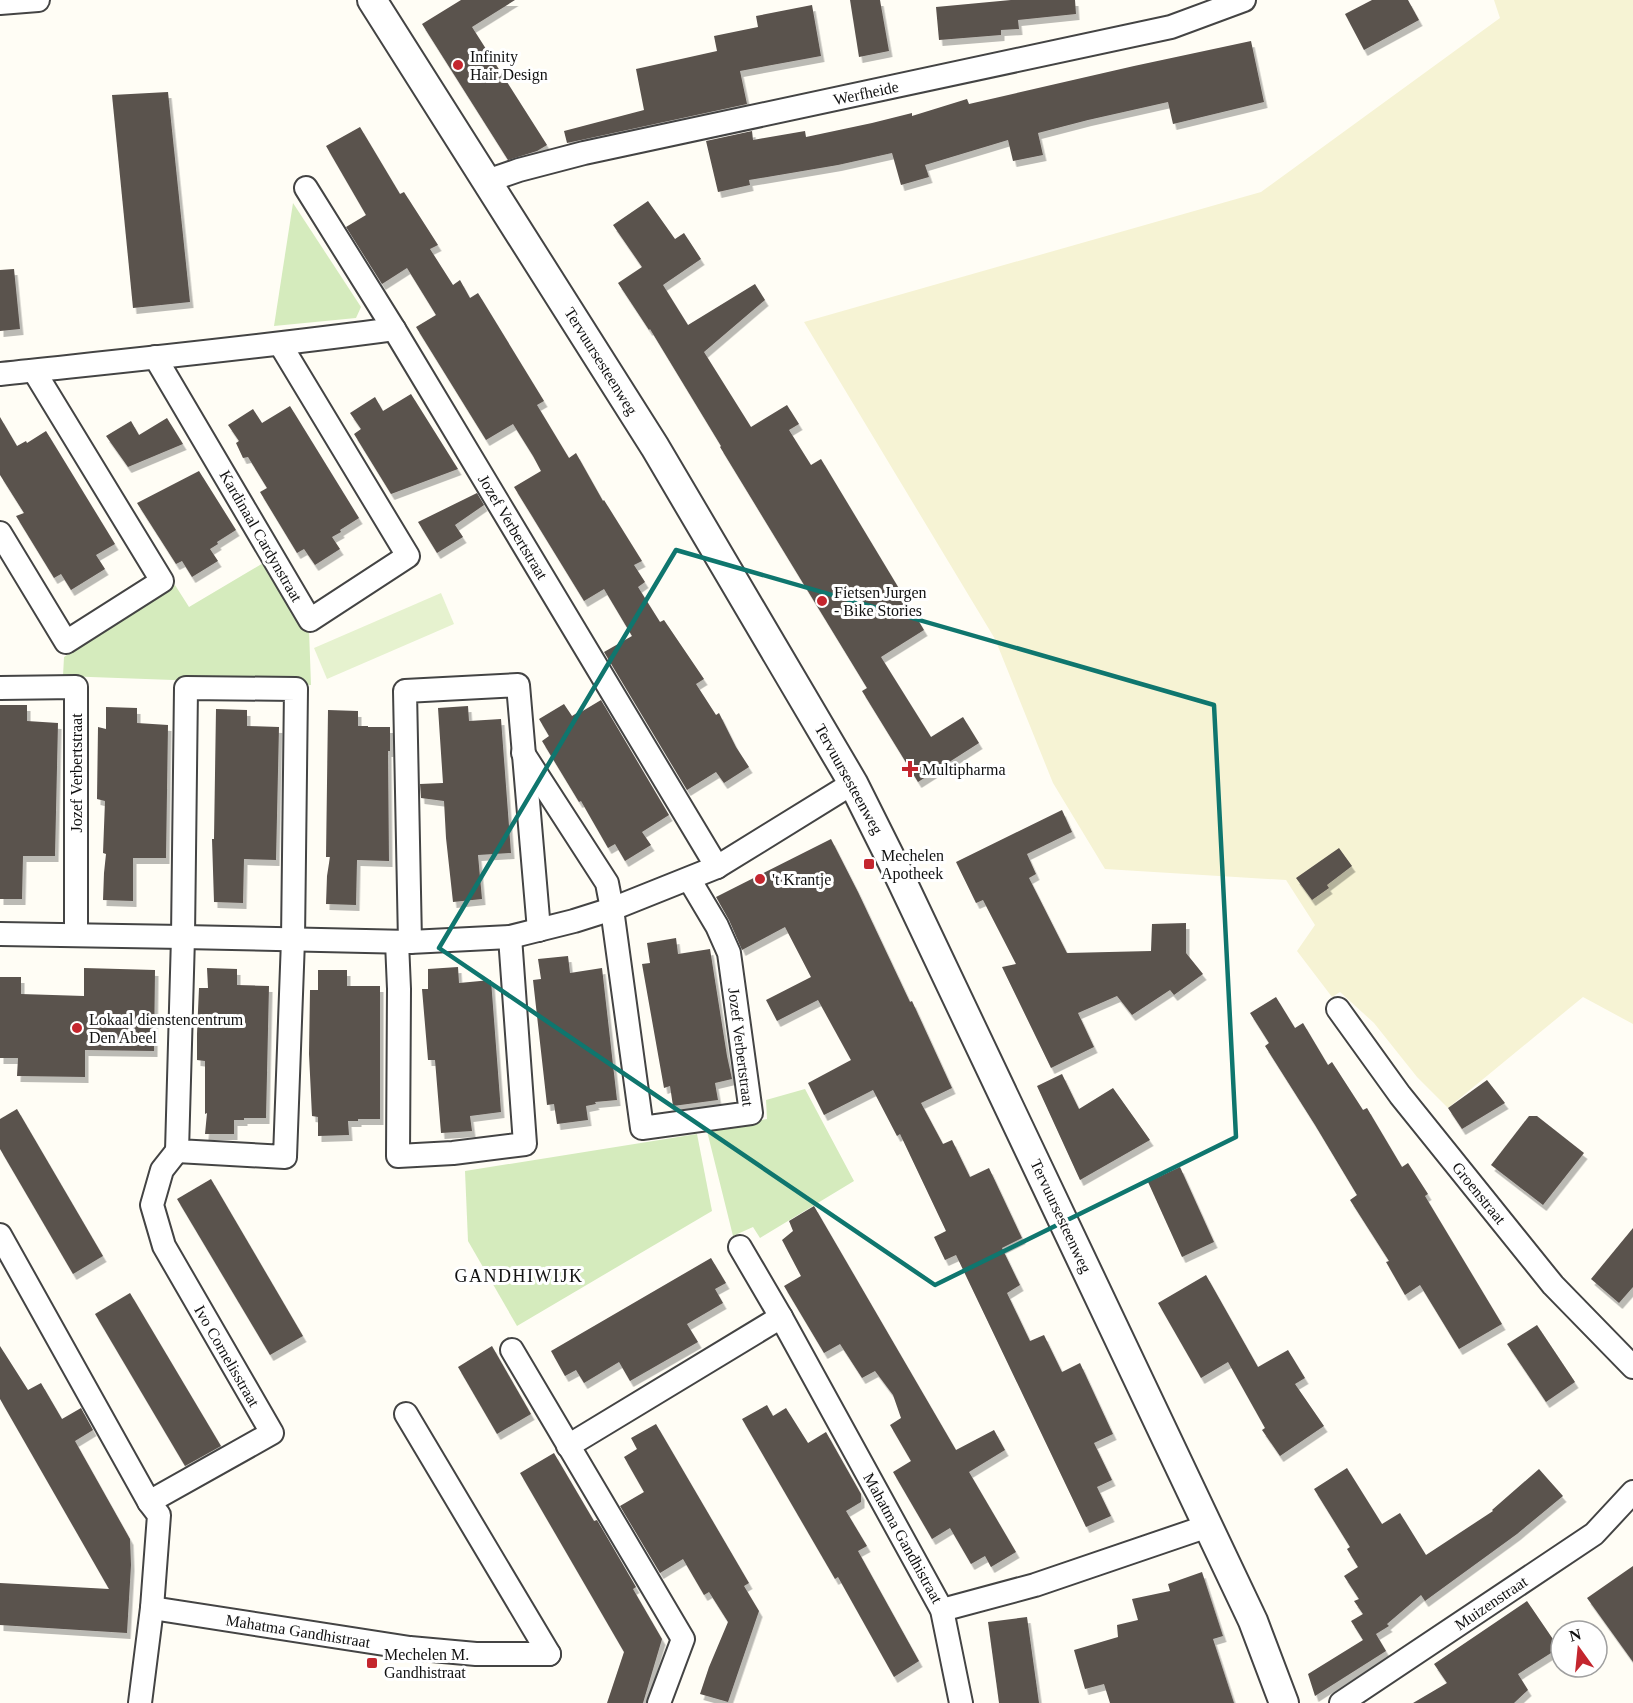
<svg xmlns="http://www.w3.org/2000/svg" width="1633" height="1703" font-family="'Times New Roman',serif">
	<style>
		.farmland { fill: #f6f3d4 }
		.green { fill: #d5ebbd }
		.pitch { fill: #e6f2cf }
		.building { fill: #5a524d; filter: url(#shadow) }
		.lines { fill: none; stroke-linecap: round; stroke-linejoin: round }
		.minor-casing { stroke: #444; stroke-width: 26 }
		.tertiary-casing { stroke: #444; stroke-width: 32 }
		.minor { stroke: #fff; stroke-width: 22 }
		.tertiary { stroke: #fff; stroke-width: 28 }
		.marked { fill: none; stroke: #0f766e; stroke-width: 4.5; stroke-linejoin: round }
		.poi-dot { fill: #c4262e; stroke: #fff; stroke-width: 2 }
		.labels { text-anchor: middle; dominant-baseline: central; stroke-width: 6; stroke-linejoin: round; paint-order: stroke }
		.poi-label { font-size: 16px; fill: #111; stroke: #fff; text-anchor: start }
		.street-label { font-size: 16px; fill: #111; stroke: #fff }
		.neighbourhood-label { font-size: 18px; letter-spacing: 1.5px; fill: #111; stroke: #fff }
	</style>
	<defs>
		<filter id="shadow"><feDropShadow dx="3.5" dy="6" stdDeviation="0" flood-color="#0004"/></filter>
	</defs>
	<rect width="100%" height="100%" fill="#fffdf5"/>
	<polygon class="farmland" points="1494,0 1633,0 1633,1024 1583,997 1448,1108 1417,1077 1374,1023 1340,992 1332,997 1297,951 1315,925 1286,880 1105,869 1053,783 995,639 804,322 1261,192 1500,18"/>
	<g class="green">
		<polygon points="293,203 361,307 356,318 274,326"/>
		<polygon points="265,562 309,630 311,685 63,676 64,657 175,585 189,607"/>
		<polygon points="805,1089 854,1181 760,1238 753,1227 733,1236 707,1131 767,1119 766,1100"/>
		<polygon points="697,1134 712,1211 517,1326 468,1241 465,1171"/>
	</g>
	<polygon class="pitch" points="441,593 454,624 327,679 314,648"/>
	<g class="building">
		<polygon points="461,0 515,0 472,27 547,145 537,151 508,160 422,24"/>
		<polygon points="850,0 880,0 889,51 859,57"/>
		<polygon points="1011,0 1075,0 1076,14 1018,20 1019,29 1001,30 1001,35 939,40 936,7"/>
		<polygon points="1372,0 1408,0 1419,20 1364,50 1345,14"/>
		<polygon points="812,5 821,56 740,71 747,104 567,143 564,131 644,110 636,69 717,51 714,36 758,27 756,16"/>
		<polygon points="1251,41 1264,102 1173,124 1168,102 1088,120 1038,133 1043,155 1013,161 1008,140 925,165 929,177 901,185 892,153 838,165 749,180 750,185 718,192 706,141 752,131 753,140 805,131 806,137 872,123 912,113 912,116 967,99 969,104 1134,66"/>
		<polygon points="168,92 190,302 133,308 112,95"/>
		<polygon points="360,127 400,194 404,192 438,245 430,249 453,285 460,280 470,298 478,293 544,401 537,405 569,458 576,453 603,501 604,500 642,561 634,565 645,582 638,587 660,622 664,620 704,679 696,684 716,715 719,713 736,747 749,767 724,783 716,772 687,790 604,652 632,636 604,589 584,601 514,487 541,471 533,456 513,424 486,440 416,327 436,315 407,268 382,284 346,227 366,215 326,146"/>
		<polygon points="648,201 675,239 684,233 701,259 663,285 688,325 755,284 765,300 704,352 751,427 787,405 799,424 789,430 811,465 821,459 924,630 881,657 931,737 963,717 979,743 918,782 862,691 867,688 720,447 721,446 650,329 649,330 618,283 642,267 613,225"/>
		<polygon points="14,269 20,329 0,331 0,270"/>
		<polygon points="411,394 458,469 391,494 354,434 361,429 350,413 375,397 383,411"/>
		<polygon points="290,406 359,518 340,530 341,532 332,537 340,549 315,565 304,549 297,553 260,492 267,488 248,457 243,458 236,443 239,441 228,425 253,409 262,423"/>
		<polygon points="0,417 17,446 26,441 27,443 46,431 115,544 96,555 105,569 71,590 61,574 54,578 16,516 24,513 0,475"/>
		<polygon points="167,418 183,444 128,467 106,436 131,421 139,435"/>
		<polygon points="199,471 236,530 217,542 218,544 210,549 218,561 192,577 182,561 176,564 137,503"/>
		<polygon points="477,493 484,505 455,525 463,537 437,553 418,522"/>
		<polygon points="601,700 669,815 642,832 651,845 625,861 615,844 608,848 581,801 579,802 542,741 549,736 539,719 564,704 572,716 580,711 581,712"/>
		<polygon points="0,705 27,705 27,721 58,723 55,856 23,856 22,899 0,899"/>
		<polygon points="468,706 469,721 501,719 511,853 478,855 482,899 453,902 446,838 444,801 421,798 420,784 443,783 438,708"/>
		<polygon points="106,707 137,708 137,723 168,725 166,858 133,858 133,901 103,900 104,873 106,854 103,853 105,801 97,799 98,727 106,729"/>
		<polygon points="216,709 247,710 247,726 279,727 276,860 244,859 243,903 214,902 212,839 214,839"/>
		<polygon points="328,710 358,711 358,726 368,726 368,727 390,727 390,751 388,751 389,861 357,860 356,905 326,904 327,876 330,857 326,857"/>
		<polygon points="1062,810 1072,832 1027,854 1036,874 1029,878 1067,953 1151,951 1152,924 1186,923 1186,953 1203,974 1174,995 1170,990 1132,1015 1117,996 1078,1013 1094,1047 1051,1068 1002,967 1016,964 983,900 976,903 956,862"/>
		<polygon points="831,839 858,892 910,1002 912,1001 952,1088 921,1103 943,1144 952,1140 970,1177 989,1168 1022,1238 1002,1248 1020,1285 1007,1293 1030,1341 1044,1335 1062,1372 1080,1363 1113,1434 1094,1443 1112,1480 1097,1487 1111,1516 1086,1527 956,1255 945,1260 934,1237 946,1231 900,1134 897,1136 873,1090 824,1115 808,1083 851,1060 818,1000 777,1021 766,1000 811,977 785,927 742,950 729,920 716,897"/>
		<polygon points="1339,848 1352,866 1327,885 1329,888 1312,900 1296,878"/>
		<polygon points="676,938 678,954 710,949 727,1056 732,1079 715,1083 718,1100 673,1106 670,1086 664,1088 642,964 650,963 647,943"/>
		<polygon points="568,956 570,973 602,968 617,1100 595,1102 596,1104 586,1106 588,1120 557,1124 554,1104 547,1105 533,980 541,979 538,959"/>
		<polygon points="458,967 459,983 491,980 501,1112 470,1116 472,1131 441,1133 435,1060 428,1060 422,989 428,989 428,969"/>
		<polygon points="84,968 155,970 154,1051 85,1050 85,1077 17,1076 18,1058 0,1058 0,977 21,977 21,994 84,996"/>
		<polygon points="207,968 237,969 237,985 269,986 266,1118 244,1118 244,1120 234,1120 234,1134 205,1134 207,1113 205,1114 205,1061 197,1060 197,1034 199,988 208,988"/>
		<polygon points="318,970 347,970 347,986 380,986 380,1119 358,1119 358,1121 348,1121 349,1135 318,1136 318,1117 312,1116 309,1054 310,990 318,990"/>
		<polygon points="1276,997 1295,1028 1303,1023 1328,1065 1332,1062 1363,1110 1367,1108 1402,1167 1408,1163 1428,1194 1425,1196 1502,1324 1459,1349 1420,1285 1405,1295 1386,1262 1389,1261 1350,1200 1357,1195 1315,1125 1265,1046 1269,1043 1250,1013"/>
		<polygon points="1062,1074 1079,1109 1113,1088 1150,1140 1080,1180 1037,1086"/>
		<polygon points="1487,1080 1505,1103 1462,1129 1448,1108"/>
		<polygon points="17,1109 103,1256 73,1274 0,1149 0,1119"/>
		<polygon points="1529,1116 1537,1116 1584,1153 1543,1205 1491,1165"/>
		<polygon points="1180,1167 1214,1242 1182,1257 1148,1182"/>
		<polygon points="211,1179 303,1336 270,1355 177,1199"/>
		<polygon points="814,1206 956,1450 994,1430 1005,1450 969,1472 1016,1552 991,1567 985,1556 971,1564 950,1528 932,1539 893,1472 911,1461 890,1425 901,1418 893,1395 875,1371 862,1378 840,1344 824,1353 784,1286 801,1276 782,1240 793,1231 789,1221"/>
		<polygon points="1633,1228 1633,1287 1619,1303 1591,1279"/>
		<polygon points="711,1258 726,1283 715,1289 723,1303 687,1324 698,1342 630,1381 619,1362 584,1383 576,1370 565,1376 551,1351"/>
		<polygon points="1206,1275 1258,1367 1288,1350 1305,1378 1295,1384 1324,1426 1280,1456 1262,1430 1265,1428 1228,1362 1201,1378 1158,1303"/>
		<polygon points="130,1293 221,1446 185,1466 95,1314"/>
		<polygon points="1537,1325 1575,1382 1546,1402 1507,1344"/>
		<polygon points="0,1346 28,1390 41,1383 62,1419 81,1408 93,1430 75,1441 130,1539 131,1565 127,1633 0,1625 0,1583 109,1589 0,1399"/>
		<polygon points="492,1346 531,1414 497,1434 458,1367"/>
		<polygon points="767,1405 773,1416 786,1408 808,1443 826,1432 861,1494 861,1502 846,1511 867,1546 858,1551 919,1661 894,1677 838,1577 835,1579 742,1419"/>
		<polygon points="656,1424 749,1583 744,1586 759,1611 728,1702 700,1694 709,1667 728,1622 709,1592 704,1595 683,1559 660,1573 620,1506 644,1492 624,1457 637,1449 631,1438"/>
		<polygon points="554,1453 594,1521 597,1520 636,1587 633,1589 662,1639 643,1703 607,1703 624,1652 520,1473"/>
		<polygon points="1347,1468 1382,1524 1400,1513 1426,1555 1493,1511 1492,1510 1539,1469 1563,1496 1517,1534 1425,1601 1421,1595 1387,1624 1389,1626 1376,1634 1386,1651 1315,1696 1308,1674 1363,1640 1351,1621 1363,1614 1354,1601 1359,1599 1344,1576 1358,1567 1347,1549 1350,1547 1314,1489"/>
		<polygon points="1633,1566 1633,1662 1587,1598"/>
		<polygon points="1202,1572 1223,1636 1213,1639 1234,1703 1110,1703 1104,1684 1085,1689 1074,1650 1118,1637 1117,1625 1138,1620 1132,1599 1170,1591 1168,1584"/>
		<polygon points="1527,1601 1559,1648 1518,1674 1528,1690 1514,1703 1413,1703 1447,1683 1434,1664"/>
		<polygon points="1027,1617 1039,1703 999,1703 988,1622"/>
	</g>
	<g class="lines">
		<g class="minor-casing">
			<g id="minor">
				<polyline points="0,3 38,0"/>
				<polyline points="487,181 519,170 584,153 1171,27 1244,0"/>
				<polyline points="306,188 394,329 717,867"/>
				<polyline points="155,357 310,620 408,556 280,344"/>
				<path d="M0,374C131,360 263,347 394,329"/>
				<polyline points="0,533 66,642 162,581 34,371"/>
				<polyline points="0,688 76,687 76,935"/>
				<polygon points="186,688 296,689 293,940 285,1157 177,1151 183,937"/>
				<polyline points="523,753 607,883 612,909 642,1128 751,1113 729,953 717,926 689,879"/>
				<polyline points="0,934 183,937 410,942 510,937 574,921 612,909 717,867 853,783"/>
				<polyline points="397,942 399,989 398,1156 453,1153 525,1144 510,937"/>
				<polyline points="410,942 405,691 518,685 539,930"/>
				<polyline points="1338,1009 1400,1095 1553,1285 1633,1367"/>
				<polyline points="0,1235 149,1502 159,1515 152,1608 140,1703"/>
				<polyline points="740,1247 781,1317 942,1610 961,1703"/>
				<polyline points="512,1350 683,1639 659,1703"/>
				<polyline points="406,1414 549,1654"/>
				<polyline points="568,1446 781,1317"/>
				<polyline points="149,1502 272,1433 164,1246 152,1205 162,1170 177,1151"/>
				<polyline points="152,1608 410,1648 476,1654 549,1654"/>
				<polyline points="942,1610 1035,1585 1208,1526"/>
				<polyline points="1341,1703 1594,1534 1633,1492"/>
			</g>
		</g>
		<g class="tertiary-casing">
			<polyline id="tertiary" points="372,0 655,447 853,783 897,871 1253,1621 1284,1703"/>
		</g>
		<use href="#minor" class="minor"/>
		<use href="#tertiary" class="tertiary"/>
	</g>
	<path class="marked" d="M676,550L1214,705L1236,1137L935,1285L439,948Z"/>
	<g class="poi-dot">
		<circle cx="458" cy="65" r="6"/>
		<circle cx="822" cy="601" r="6"/>
		<path d="M907 760h6v6h6v6h-6v6h-6v-6h-6v-6h6z"/>
		<rect x="863" y="858" width="12" height="12" rx="3"/>
		<circle cx="760" cy="879" r="6"/>
		<circle cx="77" cy="1028" r="6"/>
		<rect x="366" y="1657" width="12" height="12" rx="3"/>
	</g>
	<g class="labels">
		<g class="poi-label">
			<text x="470" y="56">Infinity<tspan x="470" dy="18">Hair Design</tspan></text>
			<text x="834" y="592">Fietsen Jurgen<tspan x="834" dy="18">- Bike Stories</tspan></text>
			<text x="922" y="769">Multipharma</text>
			<text x="881" y="855">Mechelen<tspan x="881" dy="18">Apotheek</tspan></text>
			<text x="772" y="879">'t Krantje</text>
			<text x="89" y="1019">Lokaal dienstencentrum<tspan x="89" dy="18">Den Abeel</tspan></text>
			<text x="384" y="1654">Mechelen M.<tspan x="384" dy="18">Gandhistraat</tspan></text>
		</g>
		<g class="street-label">
			<text transform="translate(866 93) rotate(-12)">Werfheide</text>
			<text transform="translate(601 361) rotate(58)">Tervuursesteenweg</text>
			<text transform="translate(513 527) rotate(59)">Jozef Verbertstraat</text>
			<text transform="translate(261 536) rotate(60)">Kardinaal Cardynstraat</text>
			<text transform="translate(76 773) rotate(-90)">Jozef Verbertstraat</text>
			<text transform="translate(849 779) rotate(61)">Tervuursesteenweg</text>
			<text transform="translate(741 1047) rotate(83)">Jozef Verbertstraat</text>
			<text transform="translate(1479 1193) rotate(51)">Groenstraat</text>
			<text transform="translate(1061 1216) rotate(65)">Tervuursesteenweg</text>
			<text transform="translate(227 1356) rotate(60)">Ivo Cornelisstraat</text>
			<text transform="translate(903 1538) rotate(61)">Mahatma Gandhistraat</text>
			<text transform="translate(1491 1603) rotate(-34)">Muizenstraat</text>
			<text transform="translate(298 1631) rotate(9)">Mahatma Gandhistraat</text>
		</g>
		<g class="neighbourhood-label">
			<text x="519" y="1276">GANDHIWIJK</text>
		</g>
	</g>
	<g transform="translate(1579 1649) rotate(345)"><circle r="28" fill="#ffffff" stroke="#a0a0a0" stroke-width="1.5"/>
	<path d="M0-4.5L10 22L0 15L-10 22Z" fill="#c4262e"/>
	<text y="-9" font-size="16" font-weight="bold" text-anchor="middle" fill="#111111">N</text>
	</g>
</svg>
